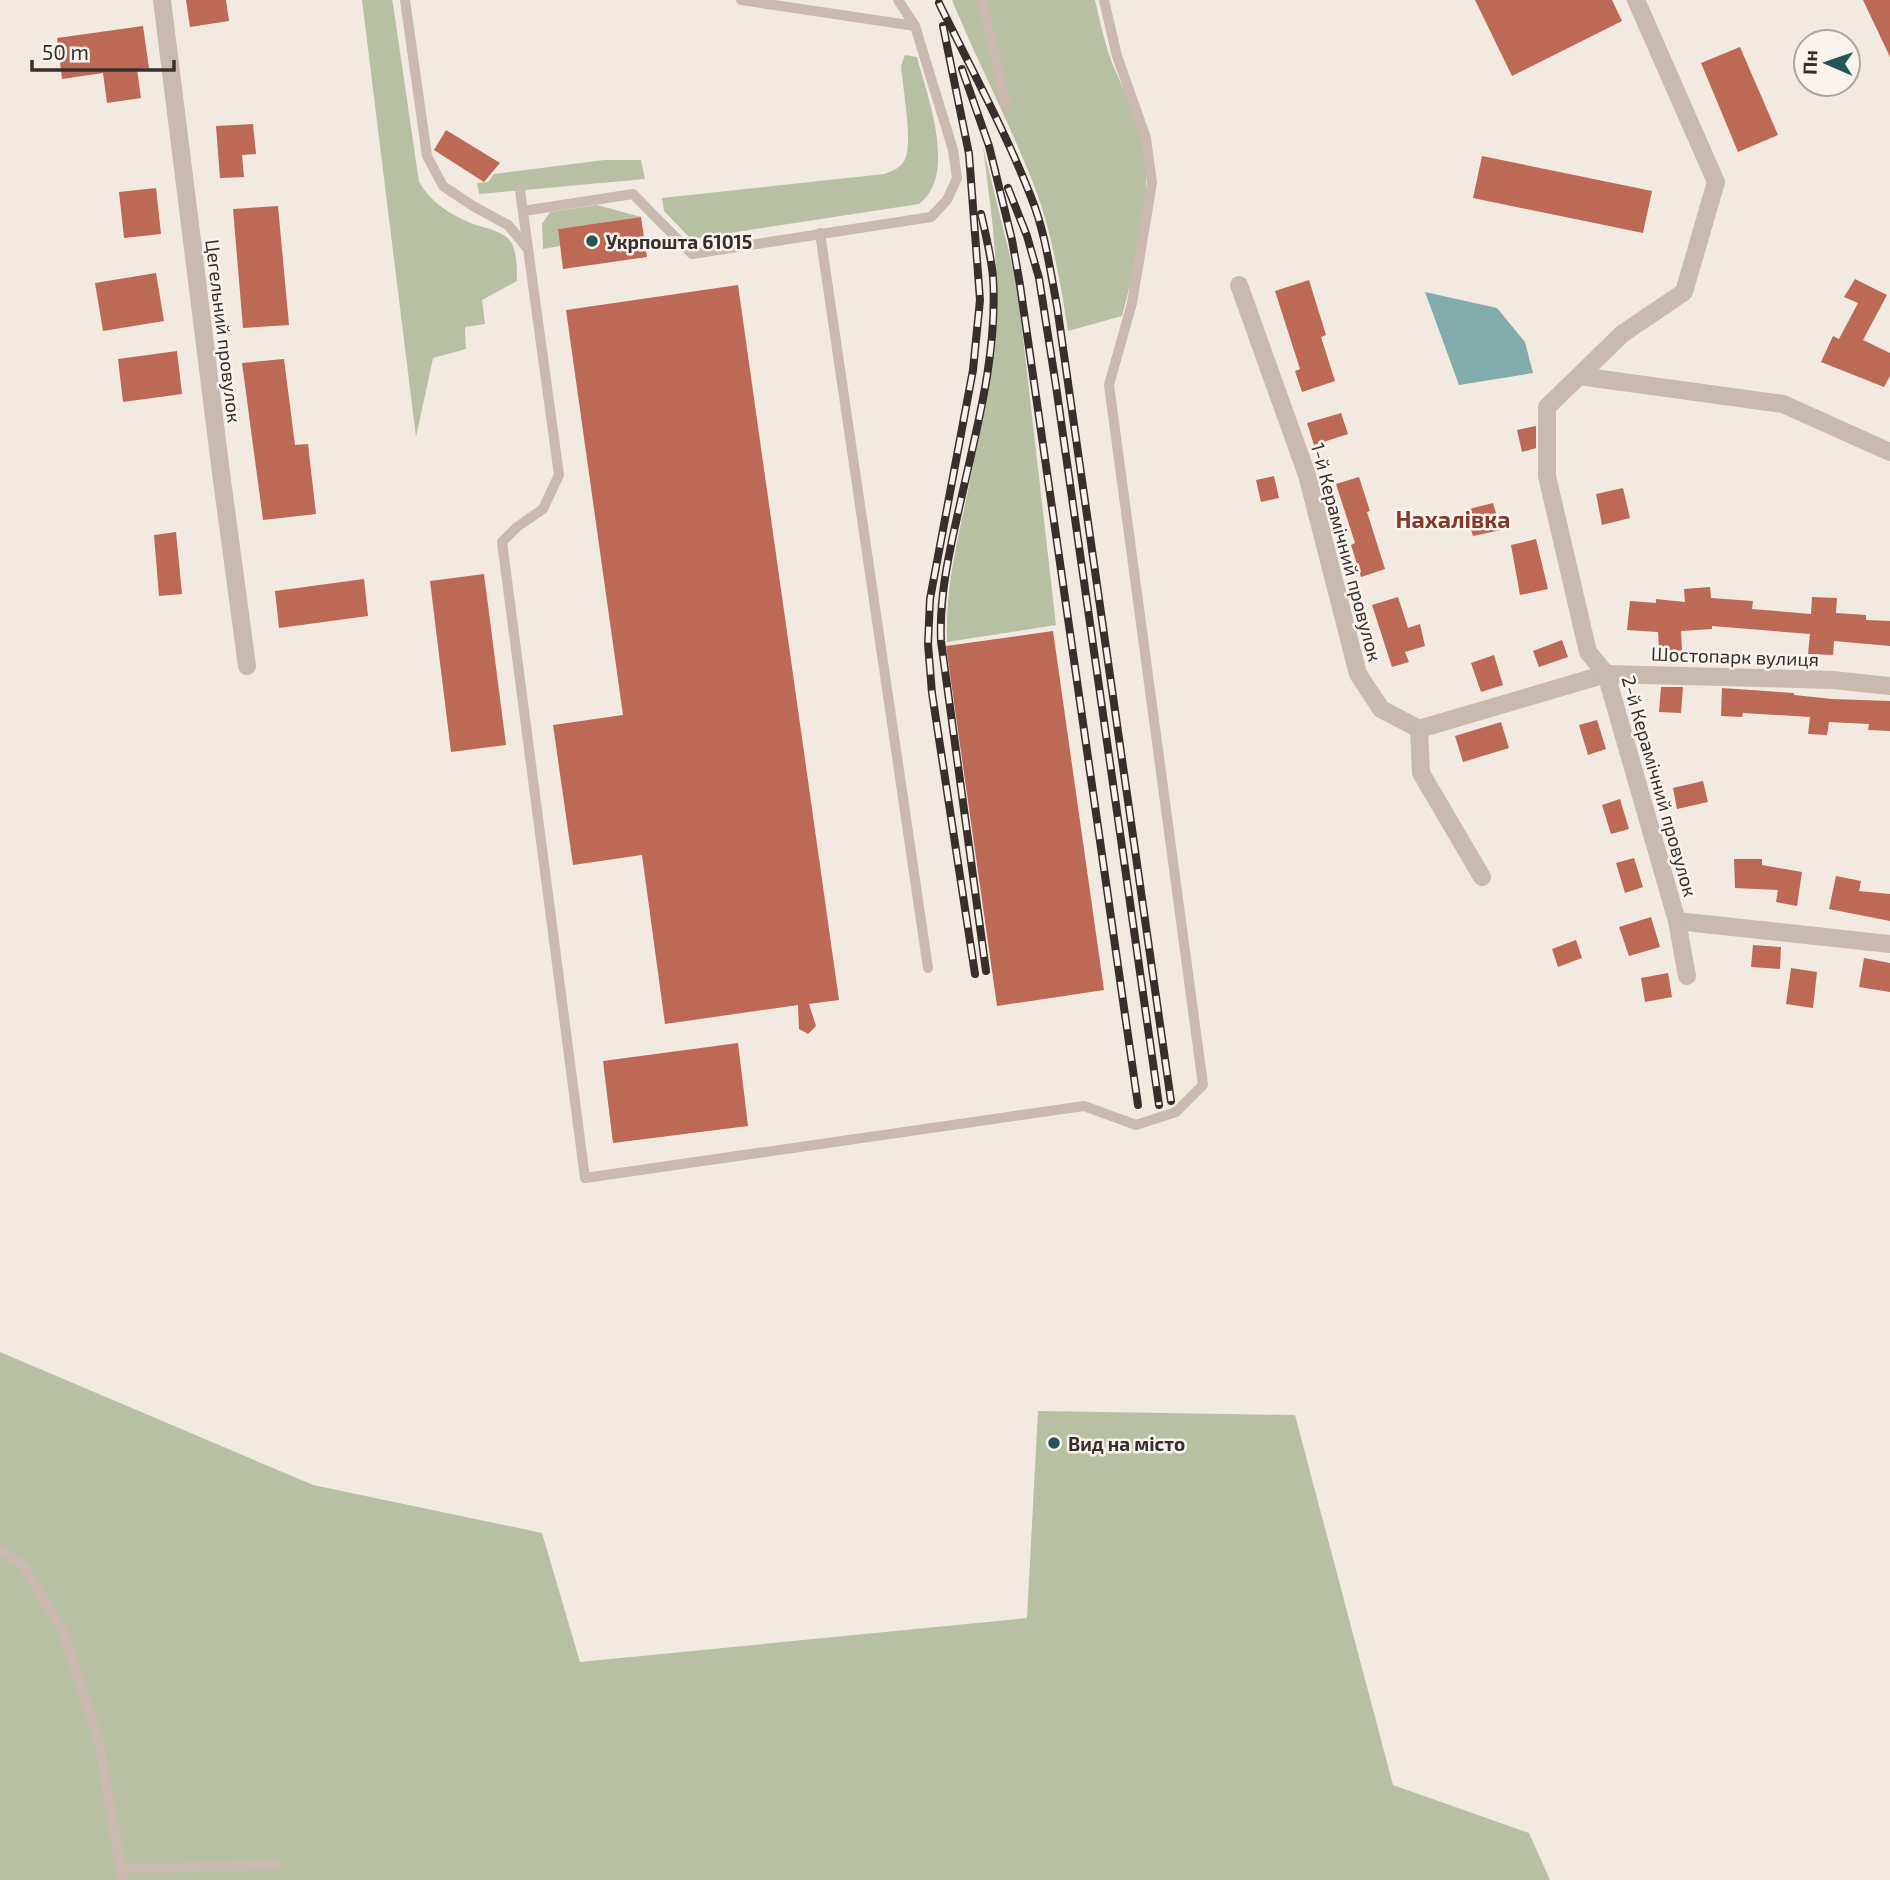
<svg xmlns="http://www.w3.org/2000/svg" width="1890" height="1880" font-family="'Exo 2',sans-serif">
	<style>
		.green { fill: #b7c0a2 }
		.water { fill: #82acac }
		.building { fill: #bc6955 }
		.lines { fill: none; stroke-linecap: round; stroke-linejoin: round }
		.service { stroke: #c9b9ae; stroke-width: 10 }
		.minor { stroke: #c9b9ae; stroke-width: 18 }
		.rail-casing { stroke: #382f2c; stroke-width: 8 }
		.rail { stroke: #f9f3ee; stroke-width: 5; stroke-dasharray: 16; stroke-linecap: butt }
		.poi-dot { fill: #245657; stroke: #f9f3ee; stroke-width: 2.5 }
		.labels { text-anchor: middle; dominant-baseline: central; stroke-width: 5; stroke-linejoin: round; paint-order: stroke }
		.poi-label { font-size: 19px; font-weight: bold; fill: #382f2c; stroke: #f9f3ee; text-anchor: start }
		.street-label { font-size: 19px; fill: #382f2c; stroke: #f9f3ee }
		.quarter-label { font-size: 23px; font-weight: bold; fill: #803b2b; stroke: #f9f3ee }
	</style>
	<rect width="100%" height="100%" fill="#f2e9e1"/>
	<g class="green">
		<path d="M362,0H392L393,4L419,182C431,203 454,217 476,225C488,229 503,231 511,242C517,252 517,270 517,281L482,300L485,324L465,327L466,349L433,358L416,437Z"/>
		<path d="M952,0H1095C1099,17 1103,35 1108,52C1120,86 1142,121 1145,158C1151,210 1135,266 1122,316L1068,331C1061,286 1053,239 1038,196C1013,129 979,66 952,0Z"/>
		<path d="M905,55L917,57C927,96 958,174 919,204L691,239L664,211L662,198L884,174C893,171 903,167 906,157C912,137 903,88 901,66Z"/>
		<path d="M983,147L1017,285L1056,625L947,642C945,596 955,550 965,505C975,457 985,408 992,359C1003,287 992,218 983,147Z"/>
		<polygon points="604,160 641,160 645,179 479,194 477,183 488,182 494,174"/>
		<polygon points="597,205 641,217 558,229 560,246 543,249 542,224 550,212"/>
		<polygon points="0,1352 313,1485 542,1533 580,1662 1027,1618 1038,1411 1295,1415 1393,1785 1529,1833 1550,1880 0,1880"/>
	</g>
	<polygon class="water" points="1425,292 1497,308 1525,342 1533,373 1459,385"/>
	<g class="building">
		<polygon points="186,0 226,0 229,21 190,27"/>
		<polygon points="1475,0 1612,0 1622,21 1512,76"/>
		<polygon points="1863,0 1890,0 1890,57"/>
		<polygon points="143,26 149,68 137,69 141,98 107,103 103,73 62,79 57,38"/>
		<polygon points="1740,47 1778,135 1738,152 1701,63"/>
		<polygon points="253,124 256,154 242,155 244,177 220,178 216,126"/>
		<polygon points="446,130 500,163 484,182 434,150"/>
		<polygon points="1482,156 1652,191 1643,233 1473,198"/>
		<polygon points="156,188 161,234 124,238 119,192"/>
		<polygon points="278,206 289,325 243,328 233,209"/>
		<polygon points="641,217 647,257 563,269 558,229"/>
		<polygon points="156,273 164,321 103,331 95,283"/>
		<polygon points="1855,279 1887,295 1863,340 1890,353 1890,376 1884,387 1821,362 1833,336 1839,339 1858,303 1844,297"/>
		<polygon points="1309,280 1326,335 1321,337 1335,381 1302,392 1295,371 1300,369 1275,291"/>
		<polygon points="738,285 839,1000 809,1004 816,1026 808,1034 799,1029 798,1005 665,1024 642,855 573,865 553,725 623,715 566,310"/>
		<polygon points="177,351 182,394 123,402 118,359"/>
		<polygon points="284,359 295,445 308,444 316,514 263,520 242,363"/>
		<polygon points="1341,413 1348,434 1314,445 1307,423"/>
		<polygon points="1536,426 1536,448 1522,452 1517,430"/>
		<polygon points="1274,476 1279,498 1261,502 1256,480"/>
		<polygon points="1359,477 1370,511 1367,512 1385,569 1361,577 1351,545 1355,543 1336,484"/>
		<polygon points="1623,488 1630,518 1602,525 1596,494"/>
		<polygon points="1493,503 1501,530 1473,536 1465,510"/>
		<polygon points="176,532 182,594 159,596 154,535"/>
		<polygon points="1536,539 1548,589 1520,595 1511,545"/>
		<polygon points="484,574 506,745 451,752 430,581"/>
		<polygon points="364,579 368,616 279,628 275,591"/>
		<polygon points="1710,587 1711,598 1753,601 1752,609 1811,614 1812,597 1837,598 1836,613 1866,615 1866,620 1890,621 1890,646 1834,641 1833,655 1808,654 1810,634 1712,626 1712,629 1681,631 1682,651 1659,649 1658,632 1627,630 1630,601 1656,603 1656,599 1685,602 1684,589"/>
		<polygon points="1398,597 1408,628 1420,624 1425,646 1405,652 1409,662 1392,667 1372,605"/>
		<polygon points="1053,631 1104,990 997,1006 946,646"/>
		<polygon points="1562,640 1568,657 1539,667 1533,651"/>
		<polygon points="1494,655 1503,685 1481,692 1471,663"/>
		<polygon points="1661,687 1683,687 1681,713 1659,712"/>
		<polygon points="1722,688 1794,693 1794,695 1832,699 1890,701 1890,731 1868,730 1869,724 1829,722 1827,735 1808,734 1810,717 1743,713 1742,717 1721,716"/>
		<polygon points="1597,720 1606,749 1588,755 1579,725"/>
		<polygon points="1501,722 1509,748 1463,762 1455,736"/>
		<polygon points="1703,781 1708,802 1677,809 1673,788"/>
		<polygon points="1620,799 1629,829 1611,834 1602,805"/>
		<polygon points="1634,858 1643,887 1625,893 1616,863"/>
		<polygon points="1734,859 1762,859 1762,865 1802,872 1797,906 1776,902 1778,890 1735,888"/>
		<polygon points="1836,876 1861,881 1859,891 1890,894 1890,921 1829,909"/>
		<polygon points="1651,917 1660,947 1629,956 1619,927"/>
		<polygon points="1576,940 1582,958 1558,967 1552,949"/>
		<polygon points="1753,945 1781,947 1780,969 1751,967"/>
		<polygon points="1864,958 1890,963 1890,992 1859,987"/>
		<polygon points="1791,968 1817,972 1813,1008 1786,1004"/>
		<polygon points="1668,973 1672,997 1645,1002 1641,978"/>
		<polygon points="738,1043 748,1126 613,1143 603,1061"/>
	</g>
	<g class="lines">
		<g class="service">
			<polyline points="405,0 427,156 443,186 473,206 508,225 527,248"/>
			<polyline points="898,0 915,26"/>
			<polyline points="982,0 1006,105"/>
			<polyline points="520,190 559,475 543,509 517,527 502,542 585,1178 1084,1106 1136,1125 1176,1112 1203,1085 1109,385 1132,303 1152,183 1146,138 1117,56 1104,0"/>
			<polyline points="523,211 633,194 692,254 931,217 947,200 957,178 953,150 915,26 741,0"/>
			<polyline points="820,233 928,968"/>
			<polyline points="0,1549 24,1567 63,1631 99,1743 123,1880"/>
			<polyline points="120,1869 278,1865"/>
		</g>
		<g class="minor">
			<polyline points="162,0 221,473 247,666"/>
			<polyline points="1239,285 1307,475 1358,674 1381,709 1419,729 1421,773 1482,877"/>
			<polyline points="1579,376 1622,334 1684,292 1716,182 1636,0"/>
			<polyline points="1419,729 1606,674 1833,680 1890,686"/>
			<polyline points="1677,921 1890,944"/>
			<polyline points="1687,976 1677,921 1606,674 1588,652 1547,476 1547,407 1579,376 1783,404 1890,452"/>
		</g>
		<g class="rail-casing">
			<g id="rail">
				<path d="M939,3C970,67 1005,130 1031,197C1045,231 1050,270 1057,306L1171,1101"/>
				<polyline points="943,26 969,154 980,300 973,370 930,599 928,644 932,693 975,974"/>
				<polyline points="962,69 989,146 1012,240 1020,285 1138,1105"/>
				<polyline points="1008,188 1027,236 1039,278 1056,386 1159,1105"/>
				<path d="M981,214C986,235 991,256 993,277C998,353 976,431 960,504C950,549 939,594 941,641L986,971"/>
			</g>
		</g>
		<use href="#rail" class="rail"/>
	</g>
	<g class="poi-dot">
		<circle cx="592" cy="241" r="7"/>
		<circle cx="1054" cy="1443" r="7"/>
	</g>
	<g class="labels">
		<g class="poi-label">
			<text x="606" y="241">Укрпошта 61015</text>
			<text x="1068" y="1443">Вид на місто</text>
		</g>
		<g class="street-label">
			<text transform="translate(224 331) rotate(83)">Цегельний провулок</text>
			<text transform="translate(1347 552) rotate(75)">1-й Керамічний провулок</text>
			<text transform="translate(1735 656) rotate(2)">Шостопарк вулиця</text>
			<text transform="translate(1660 786) rotate(74)">2-й Керамічний провулок</text>
		</g>
		<g class="quarter-label">
			<text x="1453" y="519">Нахалівка</text>
		</g>
	</g>
	<g transform="translate(1827 63) rotate(272)"><circle r="33" fill="#f9f3ee" stroke="#aca5a0" stroke-width="2"/>
	<path d="M0-5L12 26L0 18L-12 26Z" fill="#245657"/>
	<text y="-10" font-size="19" font-weight="bold" text-anchor="middle" fill="#382f2c">Пн</text>
	</g>
	<path d="M32 60v10h142v-10" fill="none" stroke="#382f2c" stroke-width="3.5"/>
	<text x="42" y="60" font-size="21" fill="#382f2c" stroke="#f9f3ee" stroke-width="5" paint-order="stroke">50 m</text>
</svg>
